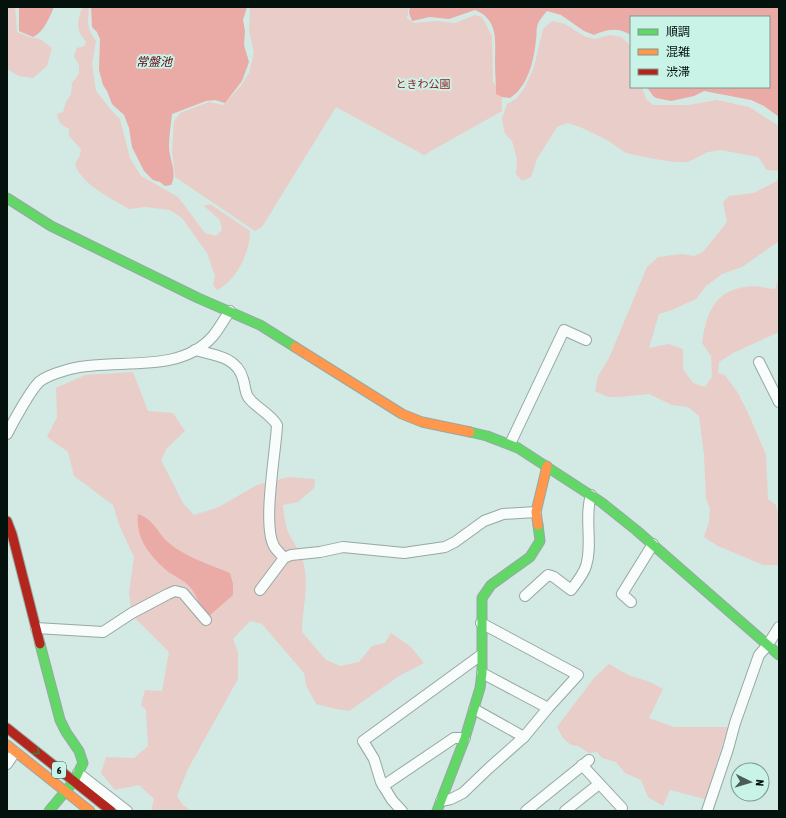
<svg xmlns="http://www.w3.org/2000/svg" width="786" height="818" font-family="'Asap Condensed','Noto Sans JP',sans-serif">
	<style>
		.green { fill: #e9cdc9 }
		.water { fill: #eaaba7 }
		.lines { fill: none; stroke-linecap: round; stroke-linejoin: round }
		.street-casing { stroke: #96a8a3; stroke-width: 12 }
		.fast-casing { stroke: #96a8a3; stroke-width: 11 }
		.slow-casing { stroke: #96a8a3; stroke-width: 11 }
		.jam-casing { stroke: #96a8a3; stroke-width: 11 }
		.street { stroke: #f8fcfb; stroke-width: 10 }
		.fast { stroke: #63d668; stroke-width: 9 }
		.slow { stroke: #ff974d; stroke-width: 9 }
		.jam { stroke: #b3261e; stroke-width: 9 }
		.oneway { stroke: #387e40 }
		.labels { text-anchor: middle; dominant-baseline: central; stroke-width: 4; stroke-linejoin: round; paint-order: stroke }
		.shield { fill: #c9f3e7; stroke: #3f564f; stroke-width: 1 }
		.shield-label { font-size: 10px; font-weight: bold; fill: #04120e }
		.park-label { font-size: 11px; fill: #941e29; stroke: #c9f3e7 }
		.water-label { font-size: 12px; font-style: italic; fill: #5f0211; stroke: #c9f3e7 }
	</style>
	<rect width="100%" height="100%" fill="#d3e9e3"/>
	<g class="green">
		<polygon points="7,7 15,7 17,32 29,37 40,39 52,48 47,66 33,78 19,76 7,69"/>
		<path d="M85,7H88C90,12 88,15 88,20C88,29 91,34 96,41L92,64L96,91L112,111L120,119L130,158L141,176L178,197L205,233L216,236L222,230L220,220L204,206L210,204L250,231C250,252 237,280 217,290L213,285L215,276L207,253L182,218L170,210L145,207L129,209C112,199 81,184 75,164L80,155L81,149L69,136V129C62,125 58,123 57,114L63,112L66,102L71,94L72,83L79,74V65L74,56L77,48L84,46L86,42C76,29 77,25 81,10Z"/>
		<polygon points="250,7 409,7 407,18 414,23 437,21 455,23 475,15 482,17 492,36 493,82 502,94 502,111 424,155 336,107 262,227 255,231 175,177 172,151 174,121 180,113 209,102 223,105 240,87 249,73 254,53 249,31"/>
		<polygon points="552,21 565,24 584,36 594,39 610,35 621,37 631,46 631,87 642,87 646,99 653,105 689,105 717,100 749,107 779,126 779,171 767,170 758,157 721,150 708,152 688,162 674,162 655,159 626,153 607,140 580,127 567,123 557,127 537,159 531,177 522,181 516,174 517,159 512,141 505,134 502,119 507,104 517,98 525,87 534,67 543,29"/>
		<path d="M779,173V241L742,267L722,274L706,286L696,299L672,310L659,314L649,348L668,344L683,349V369L693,383L705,387L712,377L711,356L702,343C706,316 713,292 744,287C753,285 766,288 775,289L779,277V332L733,353L719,362L718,373L725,375L738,393L749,415L766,455L768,499L776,505L779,518V565H763L718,546L704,537L709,522L710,508L706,499L704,455L699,416L688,407L672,405L649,394L619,397H608L595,391L598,376L609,358L647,267L658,257L682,254L694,256L703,252L727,222L723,202L729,196L754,193L777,181Z"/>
		<path d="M133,372L148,411L173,413L185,431L167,448L161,460L183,503L194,515L219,507L257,485L289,477L315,479L314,488L298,502L283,505C284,514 285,525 288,532C293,543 302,553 304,565C309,588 302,610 302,632L326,660L340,666L359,662L372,646L385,643L391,633L411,647L424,663L399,676L349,711L336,709L316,704L306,685L304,673L262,624L250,621L233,639L238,652V679L188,769L177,796L182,804L191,811H151L154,799L139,785L115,790L101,773L106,757L134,758L148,746L146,710L141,705L145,690L162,691L169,652L132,615L129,593L134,557L120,527L113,505L74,476L68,452L47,437L57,417L56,388L85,375Z"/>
		<polygon points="609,664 628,675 650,682 663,689 649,718 674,727 728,727 705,799 670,790 663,806 648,797 641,780 625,773 616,762 602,758 597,752 589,753 578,746 571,745 563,738 557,727 594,678"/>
	</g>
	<g class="water">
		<path d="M19,7H54C49,18 44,32 33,37L19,31Z"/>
		<path d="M91,7H247L243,20L245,31L244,45L249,62L242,81L225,103L215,100L206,101L172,114C171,125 169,135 169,146C169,159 178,173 171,185L165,186L160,182L153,180L144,171L132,147L129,128L124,115L112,104L107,91L103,85L99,70L100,39L97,32L92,27Z"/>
		<path d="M410,7H779V117L764,106L751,100L704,91L694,96L671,101L656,98L653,96L647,87H769V17H631V35C618,27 607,29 594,35L584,31L561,15L547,11C543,16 538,21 537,27C536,31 537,36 536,40C534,60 528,87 510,98L502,97L496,94C496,83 495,72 495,62C495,41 499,20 475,10L449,19L430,17L412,21L409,13Z"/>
		<path d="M138,514C155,520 157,533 169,543C187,558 209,564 230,573L233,584V595L209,616L204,615C200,606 196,592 188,585C183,580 176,577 170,573C151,558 135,539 138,514Z"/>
	</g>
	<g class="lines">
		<g class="street-casing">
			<g id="street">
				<path d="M195,350C215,355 237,357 243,379C245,385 245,392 248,397C256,408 270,413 277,425C276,451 262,525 274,546C276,550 281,554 284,558"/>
				<polyline points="759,362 779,402"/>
				<path d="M7,434C13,422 30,391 39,382C47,375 60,372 70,369C115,357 178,376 213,336C219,329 224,319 230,311"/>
				<polyline points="510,444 564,330 586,340"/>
				<polyline points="260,590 284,558 291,555 320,552 343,547 404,553 445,547 455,542 484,521 503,514 536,512"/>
				<path d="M525,596L548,575L554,577L571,590C577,582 583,575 586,566C593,544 584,518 591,495"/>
				<polyline points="631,602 622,594 653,544"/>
				<polyline points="36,628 103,632 132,613 168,594 175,591 183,593 206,620"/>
				<polyline points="482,673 548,708"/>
				<polyline points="474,709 524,737"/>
				<polyline points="7,764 15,752"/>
				<polyline points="582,765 622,808"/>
				<polyline points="78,773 127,811"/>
				<polyline points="383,786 454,738 465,738"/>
				<polyline points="441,801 451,799 463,793 489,768 524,737 548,708 578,675 481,623"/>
				<polyline points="402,811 392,800 381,782 374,759 363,741 481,655"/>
				<polyline points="526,811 589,760"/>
				<polyline points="565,811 599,784"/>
				<polyline points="707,811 728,749 735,723 759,655 767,646 779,627"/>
			</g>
		</g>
		<g class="fast-casing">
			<g id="fast">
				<polyline points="7,198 51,226 198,298 260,325 295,347"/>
				<polyline points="470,432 487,436 518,448 601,502 636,530 779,655"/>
				<polyline points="40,644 60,720 66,732 79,751 83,763 74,781 49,811"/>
				<polyline points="437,811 465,738 480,688 482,673 482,598 491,585 530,557 540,541 538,525"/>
			</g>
		</g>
		<g class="slow-casing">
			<g id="slow">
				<polyline points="295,347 402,414 422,422 470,432"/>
				<polyline points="538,525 536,512 547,466"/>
				<polyline points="7,745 90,811"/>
			</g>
		</g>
		<g class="jam-casing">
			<g id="jam">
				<polyline points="7,521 12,534 40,644"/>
				<polyline points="7,728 111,811"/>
			</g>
		</g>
		<use href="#street" class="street"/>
		<use href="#fast" class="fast"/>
		<use href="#slow" class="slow"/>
		<use href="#jam" class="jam"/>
	</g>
	<defs><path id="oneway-chevron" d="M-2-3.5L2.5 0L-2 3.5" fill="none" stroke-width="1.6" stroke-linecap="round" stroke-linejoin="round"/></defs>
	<use class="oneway" href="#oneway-chevron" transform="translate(37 752) rotate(39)"/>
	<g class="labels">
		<rect class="shield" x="52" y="762" width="14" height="16" rx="3"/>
		<g class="shield-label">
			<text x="59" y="770">6</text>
		</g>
		<g class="park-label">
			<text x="423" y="84">ときわ公園</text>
		</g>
		<g class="water-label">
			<text x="154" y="62">常盤池</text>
		</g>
	</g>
	<rect width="786" height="818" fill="none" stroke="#04120e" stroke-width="16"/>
	<rect x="630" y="16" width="140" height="72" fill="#c9f3e7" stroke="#7a9990"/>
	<rect x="638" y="29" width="20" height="6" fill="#63d668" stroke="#7a9990"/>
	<text x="666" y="36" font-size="12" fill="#04120e">順調</text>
	<rect x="638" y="49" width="20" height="6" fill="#ff974d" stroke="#7a9990"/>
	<text x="666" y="56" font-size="12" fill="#04120e">混雑</text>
	<rect x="638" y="69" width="20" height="6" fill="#b3261e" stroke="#7a9990"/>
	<text x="666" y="76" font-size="12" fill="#04120e">渋滞</text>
	<g transform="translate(750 782) rotate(95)"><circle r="19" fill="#c9f3e7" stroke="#7a9990"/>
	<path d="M0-3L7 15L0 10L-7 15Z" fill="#4c5d59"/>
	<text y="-6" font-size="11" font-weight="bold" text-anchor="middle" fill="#04120e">N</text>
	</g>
</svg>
